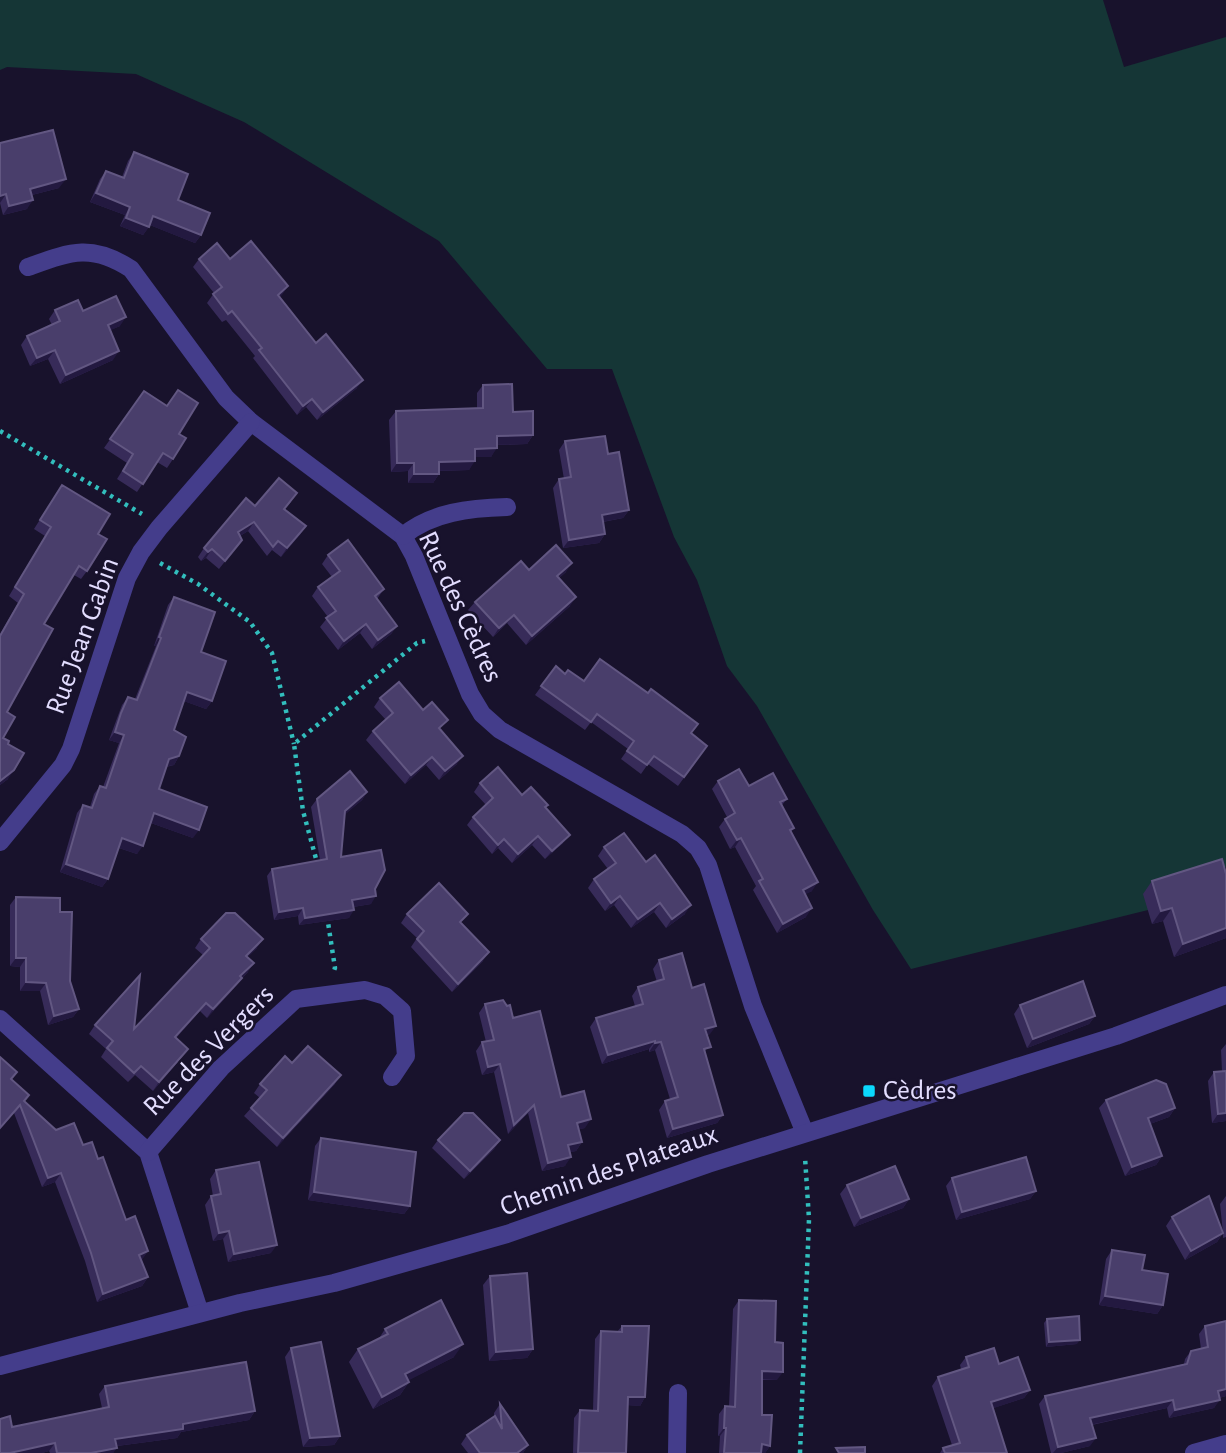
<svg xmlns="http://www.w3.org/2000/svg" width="1226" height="1453" font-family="'Alegreya Sans',sans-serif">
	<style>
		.green { fill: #153636 }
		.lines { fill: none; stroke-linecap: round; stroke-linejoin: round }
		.path { stroke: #32bebd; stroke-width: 4.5; stroke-dasharray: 3.5 5; stroke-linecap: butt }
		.minor { stroke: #443d8b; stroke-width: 18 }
		.wall { fill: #372b59 }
		.shaded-wall { fill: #231940 }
		.building { fill: #493e6b; stroke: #625782; stroke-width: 2 }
		.poi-dot { fill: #0bd8fd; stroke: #18122c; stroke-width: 2.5 }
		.labels { text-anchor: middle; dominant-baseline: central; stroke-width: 5; stroke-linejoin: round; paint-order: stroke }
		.street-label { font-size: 28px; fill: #e3ddff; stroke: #18122c }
		.poi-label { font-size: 28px; fill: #e3ddff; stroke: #18122c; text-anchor: start }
	</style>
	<rect width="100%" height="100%" fill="#18122c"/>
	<polygon class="green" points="0,0 1103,0 1124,67 1226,37 1226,867 1155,888 1148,910 911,969 873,910 757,706 727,666 697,580 674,537 612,369 547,369 439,241 244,122 136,74 7,67 0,70"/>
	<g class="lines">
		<g class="path">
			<polyline points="0,431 142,514"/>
			<polyline points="160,563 198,584 250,622 272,653 294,744"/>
			<polyline points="318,866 303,811 294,744 417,643 425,641"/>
			<polyline points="327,916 335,968 333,973"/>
			<polyline points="800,1453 809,1219 805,1157"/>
		</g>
		<g class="minor">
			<path d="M28,267C70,252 91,243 131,269L226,398L251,422L403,536L414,556L470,694L482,714L500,730L682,834L698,848L708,865L753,1006L805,1133"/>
			<path d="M403,536C431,512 471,508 507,507"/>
			<polyline points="0,842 63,765 71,749 127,578 141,552 159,528 251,422"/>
			<polyline points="0,1019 148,1152 200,1313"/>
			<polyline points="148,1152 221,1068 296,999 365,990 385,996 402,1011 406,1056 392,1077"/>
			<polyline points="0,1366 240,1303 334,1283 507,1234 708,1164 1116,1036 1226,995"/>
			<polyline points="677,1453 678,1393"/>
			<polyline points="1194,1453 1226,1444"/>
		</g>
	</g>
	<g class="wall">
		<polygon points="0,143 59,188 32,195 27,209 3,215 0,203"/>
		<polygon points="134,152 178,200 201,235 195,243 150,225 143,235 120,226 125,215 90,202 100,179 106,171 122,177 128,161"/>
		<polygon points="199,259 230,259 288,286 280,297 316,343 357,388 317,420 306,407 297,415 253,358 255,356 226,320 222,322 207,303 214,293 193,267"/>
		<polygon points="55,310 83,311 120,326 110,330 113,360 60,384 48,359 30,366 21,345 27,336 52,325 49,319"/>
		<polygon points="483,385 513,412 533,435 527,444 497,445 491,457 475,457 469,470 439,471 439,474 433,483 408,483 408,471 391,472 389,420 396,411 477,409 477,393"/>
		<polygon points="144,391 179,434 173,459 167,468 157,462 137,492 117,479 127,463 104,448"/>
		<polygon points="565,441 608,454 629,510 623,518 603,522 605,534 599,543 563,548 553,488 559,479 564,479 559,450"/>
		<polygon points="62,485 98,534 87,571 81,579 74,575 56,603 44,624 7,712 3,738 8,744 8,779 0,785 0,634 18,603 9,596 45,536 34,529"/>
		<polygon points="291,502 285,509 306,526 281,557 272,550 267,556 248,531 240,536 242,540 219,569 206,558 201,561 198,557 204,548 255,506"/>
		<polygon points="328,555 384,589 377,599 397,626 391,634 372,649 360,633 338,650 320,627 328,617 312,596 318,587 332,577 322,564"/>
		<polygon points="529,570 566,572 559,578 570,606 526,645 507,623 493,637 468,610 475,602"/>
		<polygon points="174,597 201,652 212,701 206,709 184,701 174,730 179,756 174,765 166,767 159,789 193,838 151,823 137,854 119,848 108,879 102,887 60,872 77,813 83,805 90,807 94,794 100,786 103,787 119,743 109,740 116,721 122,705 128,697 135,699 156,646 154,646 168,605"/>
		<polygon points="556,666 565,674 584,681 691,734 707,746 678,786 648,764 641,774 621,759 628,749 591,722 585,730 535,695"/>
		<polygon points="380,698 441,730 457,764 439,780 426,765 405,784 366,740 373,731 386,720 374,707"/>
		<polygon points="718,781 749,786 787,799 782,805 794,828 791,832 812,891 805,894 806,917 777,933 753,890 756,886 735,847 730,849 719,827 725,819 727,817 712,789"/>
		<polygon points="480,783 522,795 546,808 563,843 545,859 532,845 512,863 498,848 492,854 467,825 473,817 486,805 474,792"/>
		<polygon points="367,792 362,800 345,814 341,857 375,889 371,904 353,907 349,918 299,925 298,916 274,920 267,876 272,869 320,860 311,807 317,799"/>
		<polygon points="604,847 646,862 685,914 666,928 654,912 631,928 614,905 605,911 588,888 594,879 608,869 598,856"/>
		<polygon points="1226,874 1226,938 1174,957 1163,921 1152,924 1143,894 1152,881"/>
		<polygon points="16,897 60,912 70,981 79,1009 73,1017 48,1025 40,991 20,991 20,967 10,966 10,905"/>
		<polygon points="407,914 461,924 483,961 452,992 411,947 417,938 401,923"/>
		<polygon points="201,939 257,948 247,957 248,972 242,978 236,986 207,1018 200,1011 176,1038 182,1057 153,1091 135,1075 128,1082 101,1057 106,1049 89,1034 95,1025 134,1029 203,955 195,948"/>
		<polygon points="659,960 692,988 710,1034 707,1035 705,1054 723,1115 717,1123 667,1138 659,1110 665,1101 670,1099 655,1050 649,1052 649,1049 602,1064 590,1027 596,1018 635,1006 632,996 638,987 657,982 653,969"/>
		<polygon points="485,1004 513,1018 561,1097 585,1128 579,1129 582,1142 576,1151 570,1152 565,1166 542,1171 528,1113 508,1134 494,1072 482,1075 476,1051 482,1042 486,1042 479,1013"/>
		<polygon points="1020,1005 1095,1016 1089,1024 1027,1048 1014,1014"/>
		<polygon points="1226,1044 1226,1121 1212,1123 1208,1081 1214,1072 1222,1071 1221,1050"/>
		<polygon points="292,1063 335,1084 277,1147 244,1116 260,1098 254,1093 260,1084"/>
		<polygon points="11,1080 24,1101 56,1130 83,1145 98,1159 126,1220 148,1251 141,1260 148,1277 142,1286 97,1302 85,1261 55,1182 42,1187 14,1113"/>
		<polygon points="1106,1100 1175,1108 1169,1117 1150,1124 1162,1156 1156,1165 1125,1176 1099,1108"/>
		<polygon points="321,1138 410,1206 404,1214 308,1200 315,1146"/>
		<polygon points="438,1140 500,1140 494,1149 464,1179 432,1148"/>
		<polygon points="216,1170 271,1253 228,1262 223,1239 213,1241 205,1205 211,1196 213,1196 210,1179"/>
		<polygon points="952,1178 1036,1191 1030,1199 956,1220 946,1186"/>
		<polygon points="847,1185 909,1199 903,1208 854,1227 840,1194"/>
		<polygon points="1226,1196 1226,1237 1223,1238 1223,1233 1217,1242 1185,1260 1166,1226 1172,1217 1223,1233 1220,1204"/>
		<polygon points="1112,1250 1163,1305 1157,1314 1099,1305 1106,1259"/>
		<polygon points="490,1276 533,1349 527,1358 489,1361 483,1285"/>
		<polygon points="739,1300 775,1342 777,1380 762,1380 762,1415 770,1446 765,1453 719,1453 720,1436 718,1436 719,1414 725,1406 729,1406 733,1309"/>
		<polygon points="1047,1319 1077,1344 1046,1347 1044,1323"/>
		<polygon points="622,1326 645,1397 640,1406 628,1405 626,1453 573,1453 574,1418 580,1410 593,1410 595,1339 601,1331 617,1332"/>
		<polygon points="1205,1326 1226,1396 1219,1398 1214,1408 1169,1418 1167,1408 1092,1425 1090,1446 1061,1453 1051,1453 1039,1404 1045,1396 1184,1364 1185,1359 1191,1351 1201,1349 1199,1334"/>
		<polygon points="385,1329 454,1357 408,1380 409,1382 400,1395 373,1409 349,1362 358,1349 378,1340"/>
		<polygon points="291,1348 340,1436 334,1445 303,1447 285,1357"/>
		<polygon points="966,1357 999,1364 1030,1390 1024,1398 993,1408 1007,1453 940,1453 943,1448 952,1445 932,1386 938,1377 961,1369 960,1365"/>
		<polygon points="105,1386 255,1411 249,1420 181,1432 177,1438 117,1446 113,1453 50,1453 49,1451 42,1453 0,1453 12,1427 102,1408 99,1394"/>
		<polygon points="500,1404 528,1445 523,1453 468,1453 461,1444 467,1435 494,1416 494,1413"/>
	</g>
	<g class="shaded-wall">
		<polygon points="66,179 59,188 24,197 30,189"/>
		<polygon points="96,193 130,207 125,215 90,202"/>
		<polygon points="6,194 0,203 0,196"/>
		<polygon points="33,200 27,209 3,215 9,206"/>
		<polygon points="153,216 201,235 195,243 147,224"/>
		<polygon points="126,218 149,227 143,235 120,226"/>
		<polygon points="288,286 282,295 272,303 278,295"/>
		<polygon points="126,317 120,326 102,334 108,325"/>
		<polygon points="55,350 48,359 30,366 37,358"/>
		<polygon points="119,351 113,360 60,384 66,375"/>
		<polygon points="363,380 357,388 317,420 323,412"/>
		<polygon points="312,399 306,407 297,415 303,406"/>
		<polygon points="533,435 527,444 490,445 497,436"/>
		<polygon points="497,448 491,457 469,457 475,449"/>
		<polygon points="475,461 469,470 433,471 439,462"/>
		<polygon points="397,463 414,463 408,471 391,472"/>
		<polygon points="414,474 439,474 433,483 408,483"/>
		<polygon points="629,510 623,518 596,523 602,515"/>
		<polygon points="254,522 248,531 232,541 238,532"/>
		<polygon points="306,526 300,535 281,557 287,548"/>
		<polygon points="605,534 599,543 563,548 569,540"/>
		<polygon points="212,549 206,558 201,561 208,552"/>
		<polygon points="572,563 566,572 551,585 557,576"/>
		<polygon points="576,597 570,606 526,645 532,636"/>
		<polygon points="514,615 507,623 493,637 499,628"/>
		<polygon points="366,624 360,633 338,650 344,641"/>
		<polygon points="397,626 391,634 372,649 378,640"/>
		<polygon points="159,637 161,638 156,646 154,646"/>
		<polygon points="187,692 212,701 206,709 181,700"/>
		<polygon points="115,732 124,735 119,743 109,740"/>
		<polygon points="179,756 174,765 163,767 169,759"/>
		<polygon points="463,756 457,764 439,780 445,771"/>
		<polygon points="432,757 426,765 405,784 411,775"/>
		<polygon points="14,770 8,779 0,785 0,781"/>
		<polygon points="367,792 362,800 340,819 345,811"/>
		<polygon points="154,813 199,830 193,838 148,822"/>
		<polygon points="570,835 563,843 545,859 552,851"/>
		<polygon points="538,836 532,845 512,863 518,854"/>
		<polygon points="122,838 143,846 137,854 116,847"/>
		<polygon points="741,838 735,847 730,849 737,840"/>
		<polygon points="504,839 498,848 492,854 498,845"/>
		<polygon points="66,864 108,879 102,887 60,872"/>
		<polygon points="818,882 812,891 797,899 803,890"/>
		<polygon points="376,896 371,904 347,908 352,900"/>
		<polygon points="620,896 614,905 605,911 611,903"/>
		<polygon points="660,903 654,912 631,928 638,919"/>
		<polygon points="691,905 685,914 666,928 672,919"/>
		<polygon points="303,908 298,916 274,920 279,912"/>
		<polygon points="812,908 806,917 777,933 783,924"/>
		<polygon points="1172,908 1163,921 1152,924 1161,911"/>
		<polygon points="354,910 349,918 299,925 305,918"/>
		<polygon points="1226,928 1226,938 1174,957 1183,944"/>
		<polygon points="263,939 257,948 240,965 246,956"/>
		<polygon points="489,952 483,961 452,992 458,984"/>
		<polygon points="16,958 26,958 20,967 10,966"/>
		<polygon points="254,963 248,972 234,985 240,976"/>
		<polygon points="242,978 236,986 207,1018 213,1009"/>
		<polygon points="26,982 46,983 40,991 20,991"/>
		<polygon points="206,1003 200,1011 169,1046 175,1037"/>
		<polygon points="79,1009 73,1017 48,1025 54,1016"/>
		<polygon points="1095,1016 1089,1024 1027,1048 1033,1039"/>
		<polygon points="716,1026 710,1034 699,1037 705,1029"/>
		<polygon points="655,1041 649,1049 602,1064 608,1055"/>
		<polygon points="661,1042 655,1050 649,1052 655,1043"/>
		<polygon points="188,1049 182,1057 153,1091 159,1082"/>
		<polygon points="500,1064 494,1072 482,1075 488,1067"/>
		<polygon points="341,1075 335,1084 277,1147 283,1138"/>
		<polygon points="534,1105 528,1113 508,1134 514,1125"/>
		<polygon points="1175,1108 1169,1117 1142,1127 1148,1118"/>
		<polygon points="1226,1113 1226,1121 1212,1123 1218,1114"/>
		<polygon points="723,1115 717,1123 667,1138 673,1129"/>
		<polygon points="591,1119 585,1128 571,1131 577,1123"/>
		<polygon points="500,1140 494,1149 464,1179 470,1171"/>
		<polygon points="582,1142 576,1151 562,1154 568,1145"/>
		<polygon points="1162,1156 1156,1165 1125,1176 1132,1167"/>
		<polygon points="571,1157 565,1166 542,1171 548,1163"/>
		<polygon points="61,1173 55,1182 42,1187 48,1178"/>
		<polygon points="1036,1191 1030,1199 956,1220 962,1212"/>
		<polygon points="314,1192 410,1206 404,1214 308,1200"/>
		<polygon points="909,1199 903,1208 854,1227 861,1218"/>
		<polygon points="229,1231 223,1239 213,1241 219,1233"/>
		<polygon points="1223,1233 1217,1242 1185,1260 1191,1251"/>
		<polygon points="277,1245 271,1253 228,1262 234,1254"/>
		<polygon points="148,1251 142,1260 133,1263 139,1255"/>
		<polygon points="148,1277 142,1286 97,1302 103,1294"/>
		<polygon points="1105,1296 1163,1305 1157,1314 1099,1305"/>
		<polygon points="1080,1340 1077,1344 1046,1347 1049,1342"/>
		<polygon points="463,1344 454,1357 396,1387 405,1374"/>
		<polygon points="533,1349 527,1358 489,1361 496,1352"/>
		<polygon points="762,1371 783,1372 777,1380 756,1379"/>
		<polygon points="409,1382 400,1395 373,1409 382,1397"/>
		<polygon points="1226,1389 1226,1396 1212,1400 1218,1391"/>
		<polygon points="1030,1390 1024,1398 985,1411 991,1402"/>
		<polygon points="628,1397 645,1397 640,1406 623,1405"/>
		<polygon points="1173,1400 1167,1408 1085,1426 1090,1418"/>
		<polygon points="1220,1400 1214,1408 1169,1418 1175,1410"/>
		<polygon points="255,1411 249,1420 181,1432 177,1438 109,1447 115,1439 183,1424"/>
		<polygon points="724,1428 726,1428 720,1436 718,1436"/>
		<polygon points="340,1436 334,1445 303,1447 310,1438"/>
		<polygon points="1096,1438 1090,1446 1061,1453 1053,1453 1058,1447"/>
		<polygon points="55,1443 49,1451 42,1453 10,1453"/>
		<polygon points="762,1444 770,1446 765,1453 760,1453"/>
		<polygon points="528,1445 523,1453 517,1453"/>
		<polygon points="117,1448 113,1453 91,1453"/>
	</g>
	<g class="building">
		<polygon points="53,130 66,179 30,189 33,200 9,206 6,194 0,196 0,143"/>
		<polygon points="134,152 188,174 178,200 210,213 201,235 153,216 149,227 126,218 130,207 96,193 106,171 124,178"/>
		<polygon points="251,241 288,286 278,295 316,343 326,334 363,380 323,412 312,399 303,406 259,350 262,348 232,311 228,314 213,294 222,287 199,259 217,243 230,259"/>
		<polygon points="116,296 126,317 108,325 119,351 66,375 55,350 37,358 27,336 60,321 55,310 78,300 83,311"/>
		<polygon points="512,384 513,412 533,411 533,435 497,436 497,448 475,449 475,461 439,462 439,474 414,474 414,463 397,463 396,411 483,408 483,385"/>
		<polygon points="178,390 198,403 179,434 186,438 173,459 163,453 143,484 123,471 133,454 110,439 144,391 167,406"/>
		<polygon points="605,436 608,454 619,452 629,510 602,515 605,534 569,540 559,479 571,477 565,441"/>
		<polygon points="279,478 297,493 284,509 306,526 287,548 278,541 273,547 254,522 238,532 242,540 225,561 212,549 208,552 204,548 246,498 255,506"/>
		<polygon points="62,485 110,514 98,534 107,539 87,571 79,566 44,624 53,629 7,712 15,717 3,738 9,741 8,744 24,753 14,770 0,781 0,636 24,594 15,587 51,527 40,520"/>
		<polygon points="348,540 384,589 375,596 397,626 378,640 366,624 344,641 326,618 336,611 318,587 340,571 328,555"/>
		<polygon points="556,545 572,563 557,576 576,597 532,636 514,615 499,628 475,602 521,561 529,570"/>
		<polygon points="174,597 215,612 201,652 226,661 212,701 187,692 174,730 186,737 179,756 169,759 159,789 207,807 199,830 154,813 143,846 122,838 108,879 66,864 83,805 92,808 100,786 106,788 124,735 115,732 121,713 128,697 137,700 161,638 159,637"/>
		<polygon points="600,659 648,693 651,689 698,724 691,733 707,746 684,777 654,756 647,765 627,751 634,741 597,714 591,722 541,686 556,666 565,674 568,670 584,681"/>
		<polygon points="399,682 423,710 432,702 448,720 439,728 463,756 445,771 432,757 411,775 373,731 393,713 380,698"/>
		<polygon points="498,767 522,795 531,787 548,805 545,807 570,835 552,851 538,836 518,854 504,839 498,845 473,817 493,798 480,783"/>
		<polygon points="739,769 749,786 773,773 787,799 780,802 794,828 790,830 818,882 803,890 812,908 783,924 759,881 763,879 741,838 737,840 725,819 735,813 718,781"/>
		<polygon points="350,771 367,792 345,811 341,857 381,850 385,870 375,889 376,896 352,900 354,910 305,918 303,908 279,912 272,869 327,859 317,799"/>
		<polygon points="624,833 646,862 655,855 691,905 672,919 660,903 638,919 620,896 611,903 594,879 616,863 604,847"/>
		<polygon points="1222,859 1226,874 1226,928 1183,944 1172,908 1161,911 1152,881"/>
		<polygon points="439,883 468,914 460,922 489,952 458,984 417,939 424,931 407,914"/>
		<polygon points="16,897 60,898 60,912 72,912 70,981 79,1009 54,1016 46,983 26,982 26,958 16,958"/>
		<polygon points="226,913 235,913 263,939 246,956 254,963 240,976 242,978 213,1009 206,1003 175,1037 188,1049 159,1082 141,1066 134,1073 107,1048 113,1041 95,1025 140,975 134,1029 210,948 201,939"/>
		<polygon points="682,953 692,988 704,984 716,1026 705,1029 711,1047 704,1049 723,1115 673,1129 665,1101 678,1097 661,1042 655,1043 655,1041 608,1055 596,1018 643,1004 638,987 664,979 659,960"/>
		<polygon points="1083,981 1095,1016 1033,1039 1020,1005"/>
		<polygon points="503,1000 507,1006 510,1005 513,1018 540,1011 561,1097 584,1091 591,1119 577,1123 582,1142 568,1145 571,1157 548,1163 534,1105 514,1125 500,1064 488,1067 482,1042 494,1040 485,1004"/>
		<polygon points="308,1046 341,1075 283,1138 251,1108 267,1090 260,1084 285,1056 292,1063"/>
		<polygon points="0,1057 17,1072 11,1079 29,1095 24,1101 56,1130 74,1123 83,1145 92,1142 98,1159 103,1157 126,1220 135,1216 148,1251 139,1255 148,1277 103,1294 91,1253 61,1173 48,1178 20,1105 0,1128"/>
		<polygon points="1226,1071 1226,1113 1218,1114 1214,1072"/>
		<polygon points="1156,1080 1166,1084 1175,1108 1148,1118 1162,1156 1132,1167 1106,1100"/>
		<polygon points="464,1113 473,1113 500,1140 470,1171 438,1140"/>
		<polygon points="321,1138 416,1152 410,1206 314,1192"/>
		<polygon points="1026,1157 1036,1191 962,1212 952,1178"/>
		<polygon points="259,1162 277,1245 234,1254 229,1231 219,1233 211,1196 221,1194 216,1170"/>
		<polygon points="895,1166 909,1199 861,1218 847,1185"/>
		<polygon points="1209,1196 1223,1233 1191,1251 1172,1217"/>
		<polygon points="1112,1250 1145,1255 1142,1270 1168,1274 1163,1305 1105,1296"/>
		<polygon points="527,1273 533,1349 496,1352 490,1276"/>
		<polygon points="441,1300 463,1344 405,1374 409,1382 382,1397 358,1349 388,1334 385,1329"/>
		<polygon points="739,1300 776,1301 775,1342 783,1343 783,1372 762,1371 762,1415 772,1415 770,1446 762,1444 761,1453 724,1453 726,1428 724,1428 725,1406 735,1407"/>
		<polygon points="1079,1316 1080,1340 1049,1342 1047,1319"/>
		<polygon points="1226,1321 1226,1389 1218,1391 1220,1400 1175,1410 1173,1400 1090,1418 1096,1438 1058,1447 1045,1396 1187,1364 1191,1351 1208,1347 1205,1326"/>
		<polygon points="622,1326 649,1326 645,1397 628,1397 626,1453 578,1453 580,1410 598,1411 601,1331 622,1332"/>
		<polygon points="321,1342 340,1436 310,1438 291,1348"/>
		<polygon points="994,1348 999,1364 1018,1357 1030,1390 991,1402 1007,1453 945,1453 943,1448 960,1443 938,1377 969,1367 966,1357"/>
		<polygon points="246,1362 255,1411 183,1424 183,1429 115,1439 117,1448 91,1453 57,1453 55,1443 10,1453 0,1453 0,1419 10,1416 12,1427 109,1407 105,1386"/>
		<polygon points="500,1404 528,1445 517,1453 480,1453 467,1435 495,1416 502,1429"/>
		<polygon points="865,1447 865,1453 839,1453 836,1448"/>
	</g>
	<rect class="poi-dot" x="862" y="1084" width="14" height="14" rx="3.5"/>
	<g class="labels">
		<g class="street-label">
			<text transform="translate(460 607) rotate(65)">Rue des Cèdres</text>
			<text transform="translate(83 636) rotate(-70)">Rue Jean Gabin</text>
			<text transform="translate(209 1051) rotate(-45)">Rue des Vergers</text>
			<text transform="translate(609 1171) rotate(-19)">Chemin des Plateaux</text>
		</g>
		<g class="poi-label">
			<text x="883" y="1091">Cèdres</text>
		</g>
	</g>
</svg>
